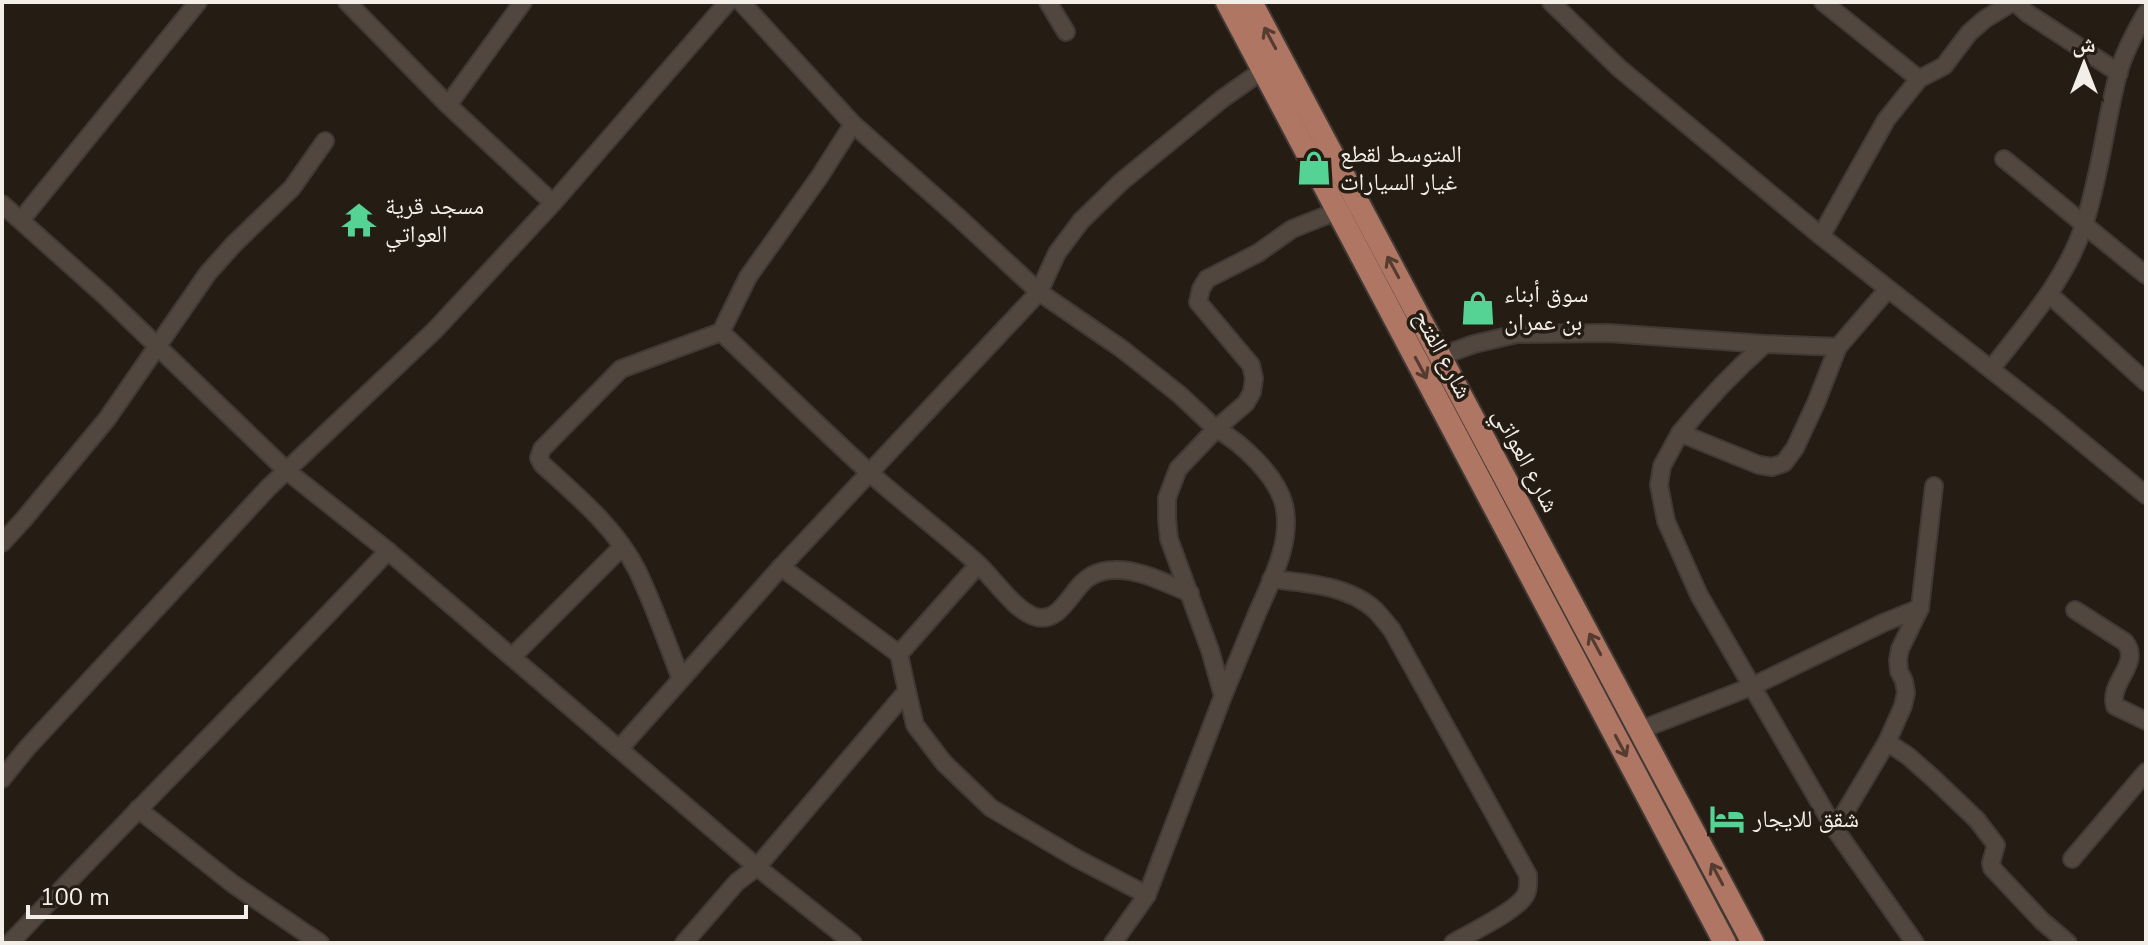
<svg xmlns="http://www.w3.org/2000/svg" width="2148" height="945" font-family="'Nunito Sans','Noto Naskh Arabic',sans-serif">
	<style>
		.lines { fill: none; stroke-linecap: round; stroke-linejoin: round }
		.minor-casing { stroke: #413935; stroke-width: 20 }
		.primary-casing { stroke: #413935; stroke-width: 26 }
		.minor { stroke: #52473f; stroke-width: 16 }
		.primary { stroke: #af7763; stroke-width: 22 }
		.oneway { stroke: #553c30 }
		.labels { text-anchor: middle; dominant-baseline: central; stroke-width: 7; stroke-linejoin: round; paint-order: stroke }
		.poi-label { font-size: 24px; fill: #f4eee9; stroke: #251c14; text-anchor: start }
		.street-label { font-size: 24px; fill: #f4eee9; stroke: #251c14 }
	</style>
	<rect width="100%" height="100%" fill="#251c14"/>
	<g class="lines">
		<g class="minor-casing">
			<g id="minor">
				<polyline points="347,2 448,105 553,203"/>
				<polyline points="741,2 853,124 958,217 1039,292 1122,349 1180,395 1216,429 1178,469 1167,498 1167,519 1169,539 1210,650 1223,696 1147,895 1113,943"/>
				<polyline points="1048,2 1066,32"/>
				<polyline points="1551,2 1619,68 1821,236 2049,415 2146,495"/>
				<polyline points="1823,2 1919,79"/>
				<polyline points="2015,2 2027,13 2119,73"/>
				<polyline points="448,105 523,2"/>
				<path d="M2004,159C2052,197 2098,237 2146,275"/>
				<polyline points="2,204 104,295 287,471 388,551 757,867 853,943"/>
				<polyline points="21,220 198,2"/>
				<polyline points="1821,236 1886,120 1919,79 1944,66 1969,33 1985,19 2013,2"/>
				<polyline points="1888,289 1838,347 1816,403 1795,448 1784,463 1772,467 1759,465 1680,433 1662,466 1659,485 1666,521 1699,595 1835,829 1915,943"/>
				<polyline points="2049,294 2146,382"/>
				<path d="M721,332C771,379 820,428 871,474C906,505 943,533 978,564C994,579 1015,611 1036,617C1062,624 1072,586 1091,576C1098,572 1107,570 1115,570C1140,569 1167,584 1190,593"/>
				<polyline points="1441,356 1474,344 1517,334 1608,333 1765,344 1838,347"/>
				<path d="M1991,369C2026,324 2066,280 2084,225C2100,176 2105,124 2118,74C2124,52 2135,32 2146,13"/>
				<path d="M1680,433C1706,401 1734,371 1765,344"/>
				<polyline points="2,543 24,519 107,419 208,273 234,244 292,188 325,141"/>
				<polyline points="781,567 899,654"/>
				<path d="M1271,579C1305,583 1348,585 1375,610C1381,616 1386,623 1392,630L1528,875C1528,881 1529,888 1526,894C1519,910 1470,933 1453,943"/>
				<path d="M2075,610L2125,642C2142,664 2108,682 2115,706L2146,721"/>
				<polyline points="512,657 622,547"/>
				<path d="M681,679C667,643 654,605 637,570C616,528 576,495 542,464L539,458L542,449L621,369L721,332L748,277L820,176L853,124"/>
				<polyline points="907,691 915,725 944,763 991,808 1076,858 1147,895"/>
				<path d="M1223,696C1234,669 1245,643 1256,616C1270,583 1293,542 1284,505C1277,476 1241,442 1216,429L1246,403L1252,392L1254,378L1251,365L1198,302L1201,289L1207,279L1258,253L1292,229L1345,208"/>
				<polyline points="1640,730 1753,686 1883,623 1920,608"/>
				<polyline points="1887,742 1908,756 1934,779 1977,820 1996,845 1991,863 1992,868 2042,921 2068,943"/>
				<polyline points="620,748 781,567 1039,292 1057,253 1081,221 1121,182 1222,99 1263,70"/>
				<polyline points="2,779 27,748 268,488 435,330 553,203 728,2"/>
				<polyline points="138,809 233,884 320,943"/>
				<polyline points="1835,829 1887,742 1903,706 1906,693 1904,681 1899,671 1898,660 1900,649 1920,608 1934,486"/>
				<polyline points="2072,859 2146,772"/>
				<path d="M10,943C135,811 264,683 388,551"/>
				<polyline points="684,943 737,882 757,867 907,691 899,654 978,565"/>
			</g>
		</g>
		<g class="primary-casing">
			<g id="primary">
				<polyline points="1227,2 1725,943"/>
				<polyline points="1251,2 1753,943"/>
			</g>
		</g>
		<use href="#minor" class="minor"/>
		<use href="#primary" class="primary"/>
	</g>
	<defs><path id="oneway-shaft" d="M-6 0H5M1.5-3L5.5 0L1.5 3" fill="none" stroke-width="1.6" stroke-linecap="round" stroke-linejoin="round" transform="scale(2)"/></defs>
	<g class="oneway">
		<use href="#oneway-shaft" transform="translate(1270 38) rotate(-118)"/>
		<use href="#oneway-shaft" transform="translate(1393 267) rotate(-118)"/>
		<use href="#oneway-shaft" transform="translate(1421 368) rotate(62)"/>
		<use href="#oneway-shaft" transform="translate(1595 644) rotate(-118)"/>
		<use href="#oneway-shaft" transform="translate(1621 746) rotate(62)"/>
		<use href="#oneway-shaft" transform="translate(1717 874) rotate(-118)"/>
	</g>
	<defs>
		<g id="shop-bare" transform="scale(2.76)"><path d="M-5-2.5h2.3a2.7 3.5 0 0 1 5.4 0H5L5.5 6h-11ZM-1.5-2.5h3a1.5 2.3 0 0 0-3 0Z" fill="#54d395" stroke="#251c14" stroke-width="2.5" paint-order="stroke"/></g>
		<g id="temple-bare" transform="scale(2.76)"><path d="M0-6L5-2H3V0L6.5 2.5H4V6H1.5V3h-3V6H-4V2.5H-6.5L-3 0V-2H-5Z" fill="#54d395" stroke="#251c14" stroke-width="2.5" paint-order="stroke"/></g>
		<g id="hotel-bare" transform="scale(2.76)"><path d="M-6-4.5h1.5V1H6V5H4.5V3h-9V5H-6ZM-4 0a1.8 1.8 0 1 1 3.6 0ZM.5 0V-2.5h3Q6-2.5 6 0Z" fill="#54d395" stroke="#251c14" stroke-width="2.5" paint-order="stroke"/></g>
	</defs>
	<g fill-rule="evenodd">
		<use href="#shop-bare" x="1314" y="168"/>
		<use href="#temple-bare" x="359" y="220"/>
		<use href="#shop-bare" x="1478" y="308"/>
		<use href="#hotel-bare" x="1727" y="819"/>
	</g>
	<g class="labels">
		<g class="poi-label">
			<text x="1340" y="154">المتوسط لقطع<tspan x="1340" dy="28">غيار السيارات</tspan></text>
			<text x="385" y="206">مسجد قرية<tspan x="385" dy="28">العواتي</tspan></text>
			<text x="1504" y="294">سوق أبناء<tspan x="1504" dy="28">بن عمران</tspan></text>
			<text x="1753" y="819">شقق للايجار</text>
		</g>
		<g class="street-label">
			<text transform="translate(1443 354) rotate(62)">شارع الفتح</text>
			<text transform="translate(1526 460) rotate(62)">شارع العواتي</text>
		</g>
	</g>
	<rect width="2148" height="945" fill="none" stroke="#f4eee9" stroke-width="8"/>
	<g transform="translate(2084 64)" stroke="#251c14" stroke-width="6" paint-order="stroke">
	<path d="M0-6L14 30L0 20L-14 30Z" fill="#f4eee9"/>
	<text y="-12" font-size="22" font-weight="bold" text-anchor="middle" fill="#f4eee9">ش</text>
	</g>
	<path d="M28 905v12h218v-12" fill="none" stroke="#f4eee9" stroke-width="4"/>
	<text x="40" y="905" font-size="24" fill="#f4eee9" stroke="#251c14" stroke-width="6" paint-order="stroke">100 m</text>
</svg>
